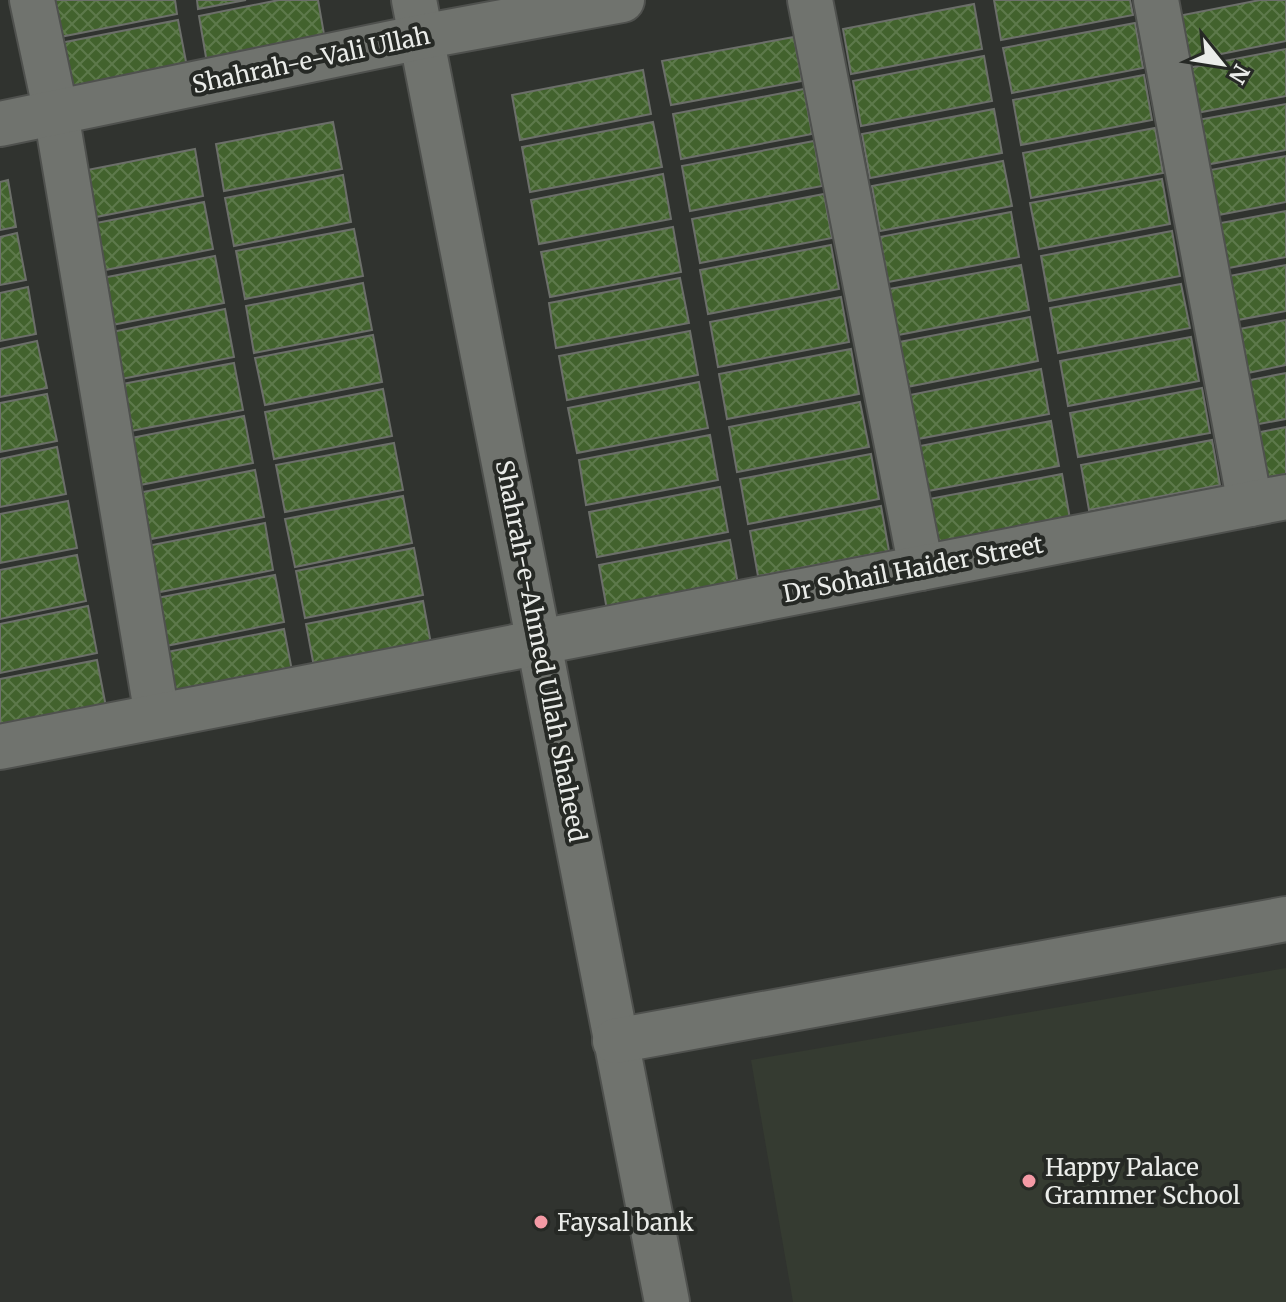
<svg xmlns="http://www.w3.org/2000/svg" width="1286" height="1302" font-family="Merriweather,serif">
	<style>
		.built { fill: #353b31 }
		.building { fill: url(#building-cross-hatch); stroke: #6c6f6a; stroke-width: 2 }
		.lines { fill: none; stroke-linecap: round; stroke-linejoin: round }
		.minor-casing { stroke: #4f514e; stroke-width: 48 }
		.minor { stroke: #70736e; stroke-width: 44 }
		.poi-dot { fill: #f49aa5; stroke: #262925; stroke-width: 3 }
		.labels { text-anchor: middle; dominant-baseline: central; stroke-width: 8; stroke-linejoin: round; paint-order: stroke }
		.street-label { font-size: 24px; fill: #eaece9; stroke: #262925 }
		.poi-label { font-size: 24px; fill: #eaece9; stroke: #262925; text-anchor: start }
	</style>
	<defs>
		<pattern id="building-cross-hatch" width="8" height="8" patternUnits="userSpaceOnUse" patternTransform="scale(2)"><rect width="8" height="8" fill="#42622d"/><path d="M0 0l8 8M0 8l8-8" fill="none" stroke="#5d794b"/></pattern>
	</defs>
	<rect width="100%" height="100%" fill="#30332f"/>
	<polygon class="built" points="1286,968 1286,1302 793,1302 751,1060"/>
	<g class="building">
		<polygon points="52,0 175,0 177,14 60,37"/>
		<polygon points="197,0 246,0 198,9"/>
		<polygon points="279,0 318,0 325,40 207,63 199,16"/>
		<polygon points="994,0 1130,0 1133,15 1001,40"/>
		<polygon points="1260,0 1286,0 1286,41 1181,62 1173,17"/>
		<polygon points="974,4 982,49 851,74 843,29"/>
		<polygon points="178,20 187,67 69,90 60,43"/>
		<polygon points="1135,23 1143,68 1012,93 1003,48"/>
		<polygon points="794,37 802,81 671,105 662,61"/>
		<polygon points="1286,49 1286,96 1191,114 1183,69"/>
		<polygon points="984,56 992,101 861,126 853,81"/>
		<polygon points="643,70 651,114 520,140 512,95"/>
		<polygon points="1144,75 1152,120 1021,145 1013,100"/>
		<polygon points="804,89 812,134 681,159 673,114"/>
		<polygon points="1286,104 1286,150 1200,166 1192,121"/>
		<polygon points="994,109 1002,153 870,178 862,134"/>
		<polygon points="333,122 342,169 224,191 216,144"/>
		<polygon points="653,122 662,167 530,192 522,147"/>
		<polygon points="1155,128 1163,173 1031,198 1023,153"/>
		<polygon points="814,141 822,186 690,211 682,166"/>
		<polygon points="195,149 203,196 86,219 77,172"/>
		<polygon points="1286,156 1286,202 1208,217 1200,172"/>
		<polygon points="1003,161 1012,206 880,231 872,186"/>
		<polygon points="663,174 671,219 539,244 531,200"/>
		<polygon points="343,175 351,222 234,246 225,198"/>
		<polygon points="1162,179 1170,224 1039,249 1030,203"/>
		<polygon points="8,180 16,227 0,230 0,182"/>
		<polygon points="824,194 832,238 700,263 692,219"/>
		<polygon points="204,202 213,249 95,272 86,225"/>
		<polygon points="1286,211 1286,257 1218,270 1210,225"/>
		<polygon points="1011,212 1019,257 888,282 880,237"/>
		<polygon points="673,227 681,272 550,297 541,252"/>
		<polygon points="354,229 363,276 245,299 236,251"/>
		<polygon points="1172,231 1180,276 1049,301 1041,256"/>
		<polygon points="17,233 26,280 0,285 0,237"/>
		<polygon points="831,245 839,289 708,314 700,270"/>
		<polygon points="215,256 224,303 107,326 97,279"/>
		<polygon points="1021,265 1029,310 898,335 889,289"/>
		<polygon points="1286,265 1286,311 1227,322 1219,278"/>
		<polygon points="680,278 689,323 556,348 549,303"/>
		<polygon points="363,283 372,330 254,353 246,306"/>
		<polygon points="1181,284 1190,328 1058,353 1050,308"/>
		<polygon points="28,287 36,334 0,341 0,293"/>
		<polygon points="841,297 849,342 718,367 710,322"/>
		<polygon points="225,309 234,357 116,380 107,333"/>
		<polygon points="1030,317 1038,361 907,387 899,342"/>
		<polygon points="1286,320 1286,365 1238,375 1229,331"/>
		<polygon points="690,331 698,375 567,400 559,356"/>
		<polygon points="373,335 382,382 265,405 255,358"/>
		<polygon points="1191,337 1199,381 1068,406 1060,361"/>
		<polygon points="37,341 47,388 0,397 0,349"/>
		<polygon points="851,349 859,394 727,419 719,374"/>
		<polygon points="234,363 243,410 125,432 117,385"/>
		<polygon points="1041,369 1049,414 918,439 910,395"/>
		<polygon points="1286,373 1286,419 1248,426 1240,382"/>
		<polygon points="699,382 708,428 577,453 568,408"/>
		<polygon points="1202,388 1210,433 1078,457 1070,413"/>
		<polygon points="383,389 392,436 274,459 265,412"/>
		<polygon points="47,394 57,441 0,452 0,403"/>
		<polygon points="860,402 869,447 737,472 729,427"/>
		<polygon points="244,416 253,463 135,486 126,439"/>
		<polygon points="1051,421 1059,466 928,491 920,446"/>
		<polygon points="1286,427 1286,474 1258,479 1250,434"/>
		<polygon points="710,435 718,480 586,505 579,460"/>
		<polygon points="1212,440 1220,485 1089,510 1081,465"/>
		<polygon points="394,443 403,490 285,512 276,465"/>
		<polygon points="57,447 66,494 0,507 0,459"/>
		<polygon points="871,454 879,499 748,524 740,479"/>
		<polygon points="255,470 264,517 146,540 138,493"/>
		<polygon points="1062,474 1070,519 938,544 929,499"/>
		<polygon points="720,487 728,532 597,557 589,512"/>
		<polygon points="403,496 412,543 295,567 285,519"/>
		<polygon points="68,501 77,548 0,563 0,514"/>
		<polygon points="881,506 889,551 758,576 750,531"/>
		<polygon points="265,523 273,570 155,593 147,546"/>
		<polygon points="730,540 738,584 607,610 599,565"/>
		<polygon points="414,548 423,595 305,618 296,571"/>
		<polygon points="77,555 86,601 0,619 0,570"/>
		<polygon points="275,575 284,622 166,646 157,598"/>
		<polygon points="423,601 432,649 315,672 306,624"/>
		<polygon points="88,606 97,653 0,673 0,624"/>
		<polygon points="284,629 293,676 176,699 167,652"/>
		<polygon points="97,660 106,707 0,728 0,679"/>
	</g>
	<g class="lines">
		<g class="minor-casing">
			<g id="minor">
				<polyline points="32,0 56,113 157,716"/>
				<polyline points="414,0 667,1302"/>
				<polyline points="810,0 921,568"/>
				<polyline points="1156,0 1250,504"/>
				<polyline points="0,124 421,37 622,0"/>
				<polyline points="0,747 1286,497"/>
				<polyline points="615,1041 1286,919"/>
			</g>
		</g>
		<use href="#minor" class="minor"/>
	</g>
	<g class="poi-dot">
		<circle cx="1029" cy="1181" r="8"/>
		<circle cx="541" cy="1222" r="8"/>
	</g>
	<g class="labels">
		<g class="street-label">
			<text transform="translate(311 60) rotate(-12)">Shahrah-e-Vali Ullah</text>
			<text transform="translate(913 569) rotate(-11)">Dr Sohail Haider Street</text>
			<text transform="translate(541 651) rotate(79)">Shahrah-e-Ahmed Ullah Shaheed</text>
		</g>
		<g class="poi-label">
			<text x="1045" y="1167">Happy Palace<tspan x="1045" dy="28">Grammer School</tspan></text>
			<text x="557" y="1222">Faysal bank</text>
		</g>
	</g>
	<g transform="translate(1222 64) rotate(120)" stroke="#262925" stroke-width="6" paint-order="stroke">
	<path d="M0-6L14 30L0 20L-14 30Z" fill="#eaece9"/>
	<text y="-12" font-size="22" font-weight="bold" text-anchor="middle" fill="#eaece9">N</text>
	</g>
</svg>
